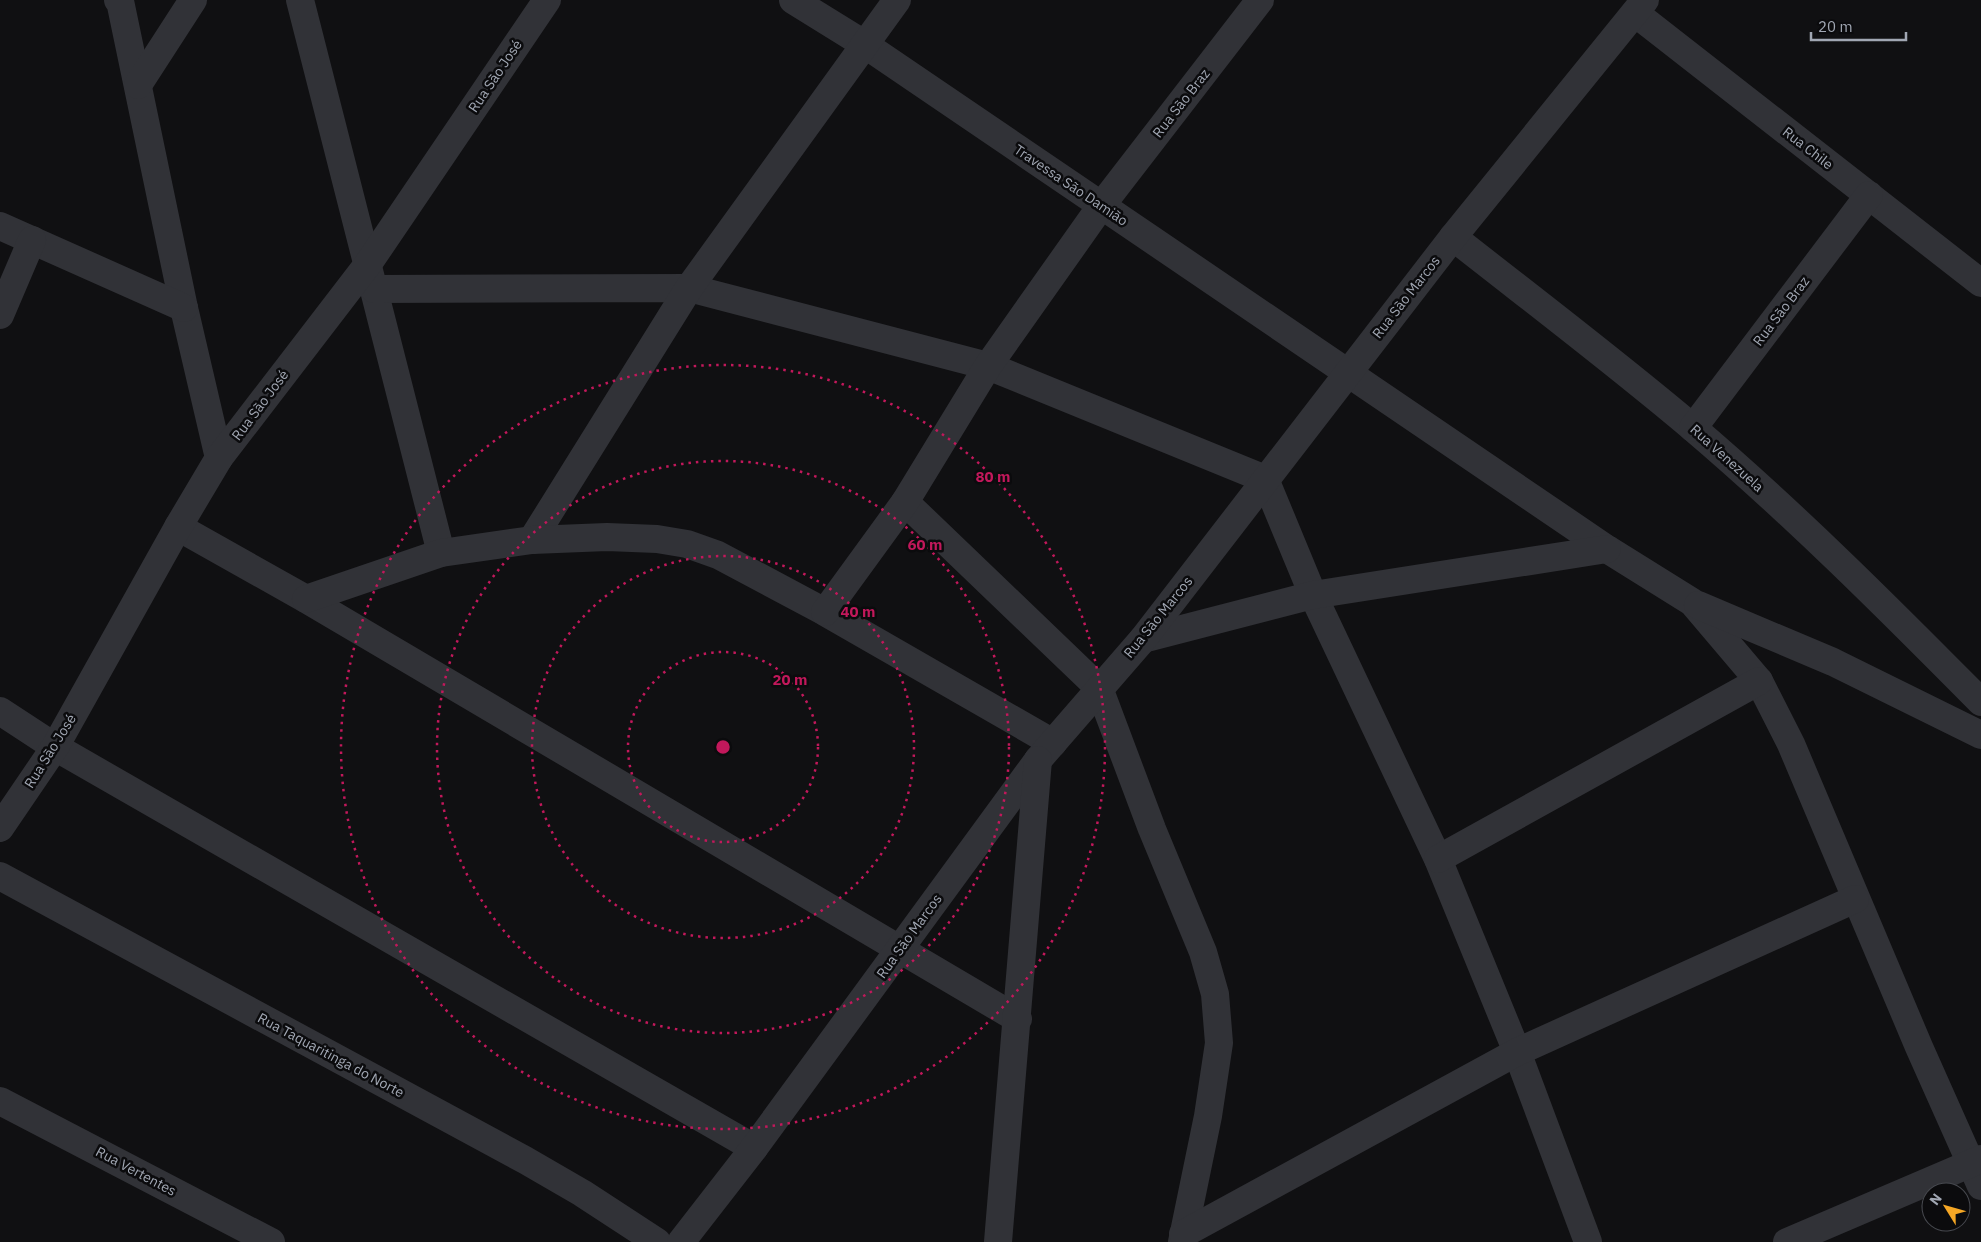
<svg xmlns="http://www.w3.org/2000/svg" width="1981" height="1242" font-family="'IBM Plex Sans',sans-serif">
	<style>
		.lines { fill: none; stroke-linecap: round; stroke-linejoin: round }
		.minor { stroke: #313237; stroke-width: 28 }
		.ring { fill: none; stroke: #c2185b; stroke-width: 2.5; stroke-dasharray: 2.5 5 }
		.labels { text-anchor: middle; dominant-baseline: central; stroke-width: 5; stroke-linejoin: round; paint-order: stroke }
		.street-label { font-size: 14px; fill: #a1a7b3; stroke: #0b0b0d }
		.centre { fill: #c2185b; stroke: #0b0b0d; stroke-width: 2.5 }
		.ring-label { font-size: 15px; text-anchor: middle; font-weight: bold; fill: #c2185b; stroke: #0b0b0d; stroke-width: 5; stroke-linejoin: round; paint-order: stroke }
	</style>
	<rect width="100%" height="100%" fill="#101012"/>
	<g class="lines">
		<g class="minor">
			<polyline points="118,0 120,1 184,308 219,458"/>
			<polyline points="300,0 441,553"/>
			<polyline points="793,0 864,44 1607,549 1692,602 1759,681 1791,744 1919,1047 1981,1186"/>
			<polyline points="1635,13 1981,283"/>
			<polyline points="138,85 193,0"/>
			<polyline points="0,226 184,308"/>
			<path d="M1453,237C1533,300 1615,362 1693,428C1794,514 1888,608 1981,702"/>
			<polyline points="374,289 689,288 988,366 1265,479 1313,595 1438,859 1517,1052 1588,1242"/>
			<polyline points="0,315 32,240"/>
			<polyline points="1693,428 1869,195"/>
			<polyline points="905,502 1099,688 1152,829 1203,952 1215,994 1219,1043 1208,1116 1182,1242"/>
			<polyline points="178,527 306,599 1018,1019"/>
			<polyline points="532,540 689,288 897,0"/>
			<polyline points="306,599 441,553 532,540 607,537 657,539 687,544 718,555 825,612 1053,743"/>
			<polyline points="1698,605 1833,662 1981,735"/>
			<polyline points="825,612 905,502 988,366 1101,206 1260,0"/>
			<polyline points="1143,639 1313,595 1607,549"/>
			<polyline points="0,711 55,747 754,1148"/>
			<polyline points="0,828 55,747 178,527 219,458 368,264 547,0"/>
			<polyline points="1438,859 1759,681"/>
			<polyline points="0,876 525,1160 582,1193 657,1242"/>
			<polyline points="0,1101 271,1242"/>
			<polyline points="1183,1234 1517,1052 1855,899"/>
			<polyline points="681,1242 754,1148 1038,760 1143,639 1453,237 1645,0"/>
			<polyline points="998,1242 1038,760"/>
			<polyline points="1787,1242 1981,1159"/>
		</g>
	</g>
	<g class="ring">
		<circle cx="723" cy="747" r="95"/>
		<circle cx="723" cy="747" r="191"/>
		<circle cx="723" cy="747" r="286"/>
		<circle cx="723" cy="747" r="382"/>
	</g>
	<g class="labels">
		<g class="street-label">
			<text transform="translate(495 76) rotate(-56)">Rua São José</text>
			<text transform="translate(1181 103) rotate(-52)">Rua São Braz</text>
			<text transform="translate(1808 148) rotate(38)">Rua Chile</text>
			<text transform="translate(1071 185) rotate(34)">Travessa São Damião</text>
			<text transform="translate(1406 297) rotate(-52)">Rua São Marcos</text>
			<text transform="translate(1781 311) rotate(-53)">Rua São Braz</text>
			<text transform="translate(260 405) rotate(-53)">Rua São José</text>
			<text transform="translate(1727 458) rotate(42)">Rua Venezuela</text>
			<text transform="translate(1158 617) rotate(-51)">Rua São Marcos</text>
			<text transform="translate(50 751) rotate(-58)">Rua São José</text>
			<text transform="translate(909 936) rotate(-54)">Rua São Marcos</text>
			<text transform="translate(331 1055) rotate(28)">Rua Taquaritinga do Norte</text>
			<text transform="translate(136 1171) rotate(28)">Rua Vertentes</text>
		</g>
	</g>
	<circle cx="723" cy="747" r="8" class="centre"/>
	<g class="ring-label">
		<text x="993" y="482">80 m</text>
		<text x="925" y="550">60 m</text>
		<text x="858" y="617">40 m</text>
		<text x="790" y="685">20 m</text>
	</g>
	<g transform="translate(1946 1207) rotate(307)"><circle r="24" fill="#0b0b0d" stroke="#47494f"/>
	<path d="M0-4L9 19L0 12L-9 19Z" fill="#f5a725"/>
	<text y="-8" font-size="14" font-weight="bold" text-anchor="middle" fill="#a1a7b3">N</text>
	</g>
	<path d="M1811 32v8h95v-8" fill="none" stroke="#a1a7b3" stroke-width="2.5"/>
	<text x="1818" y="32" font-size="15" fill="#a1a7b3" stroke="#0b0b0d" stroke-width="4" paint-order="stroke">20 m</text>
</svg>
